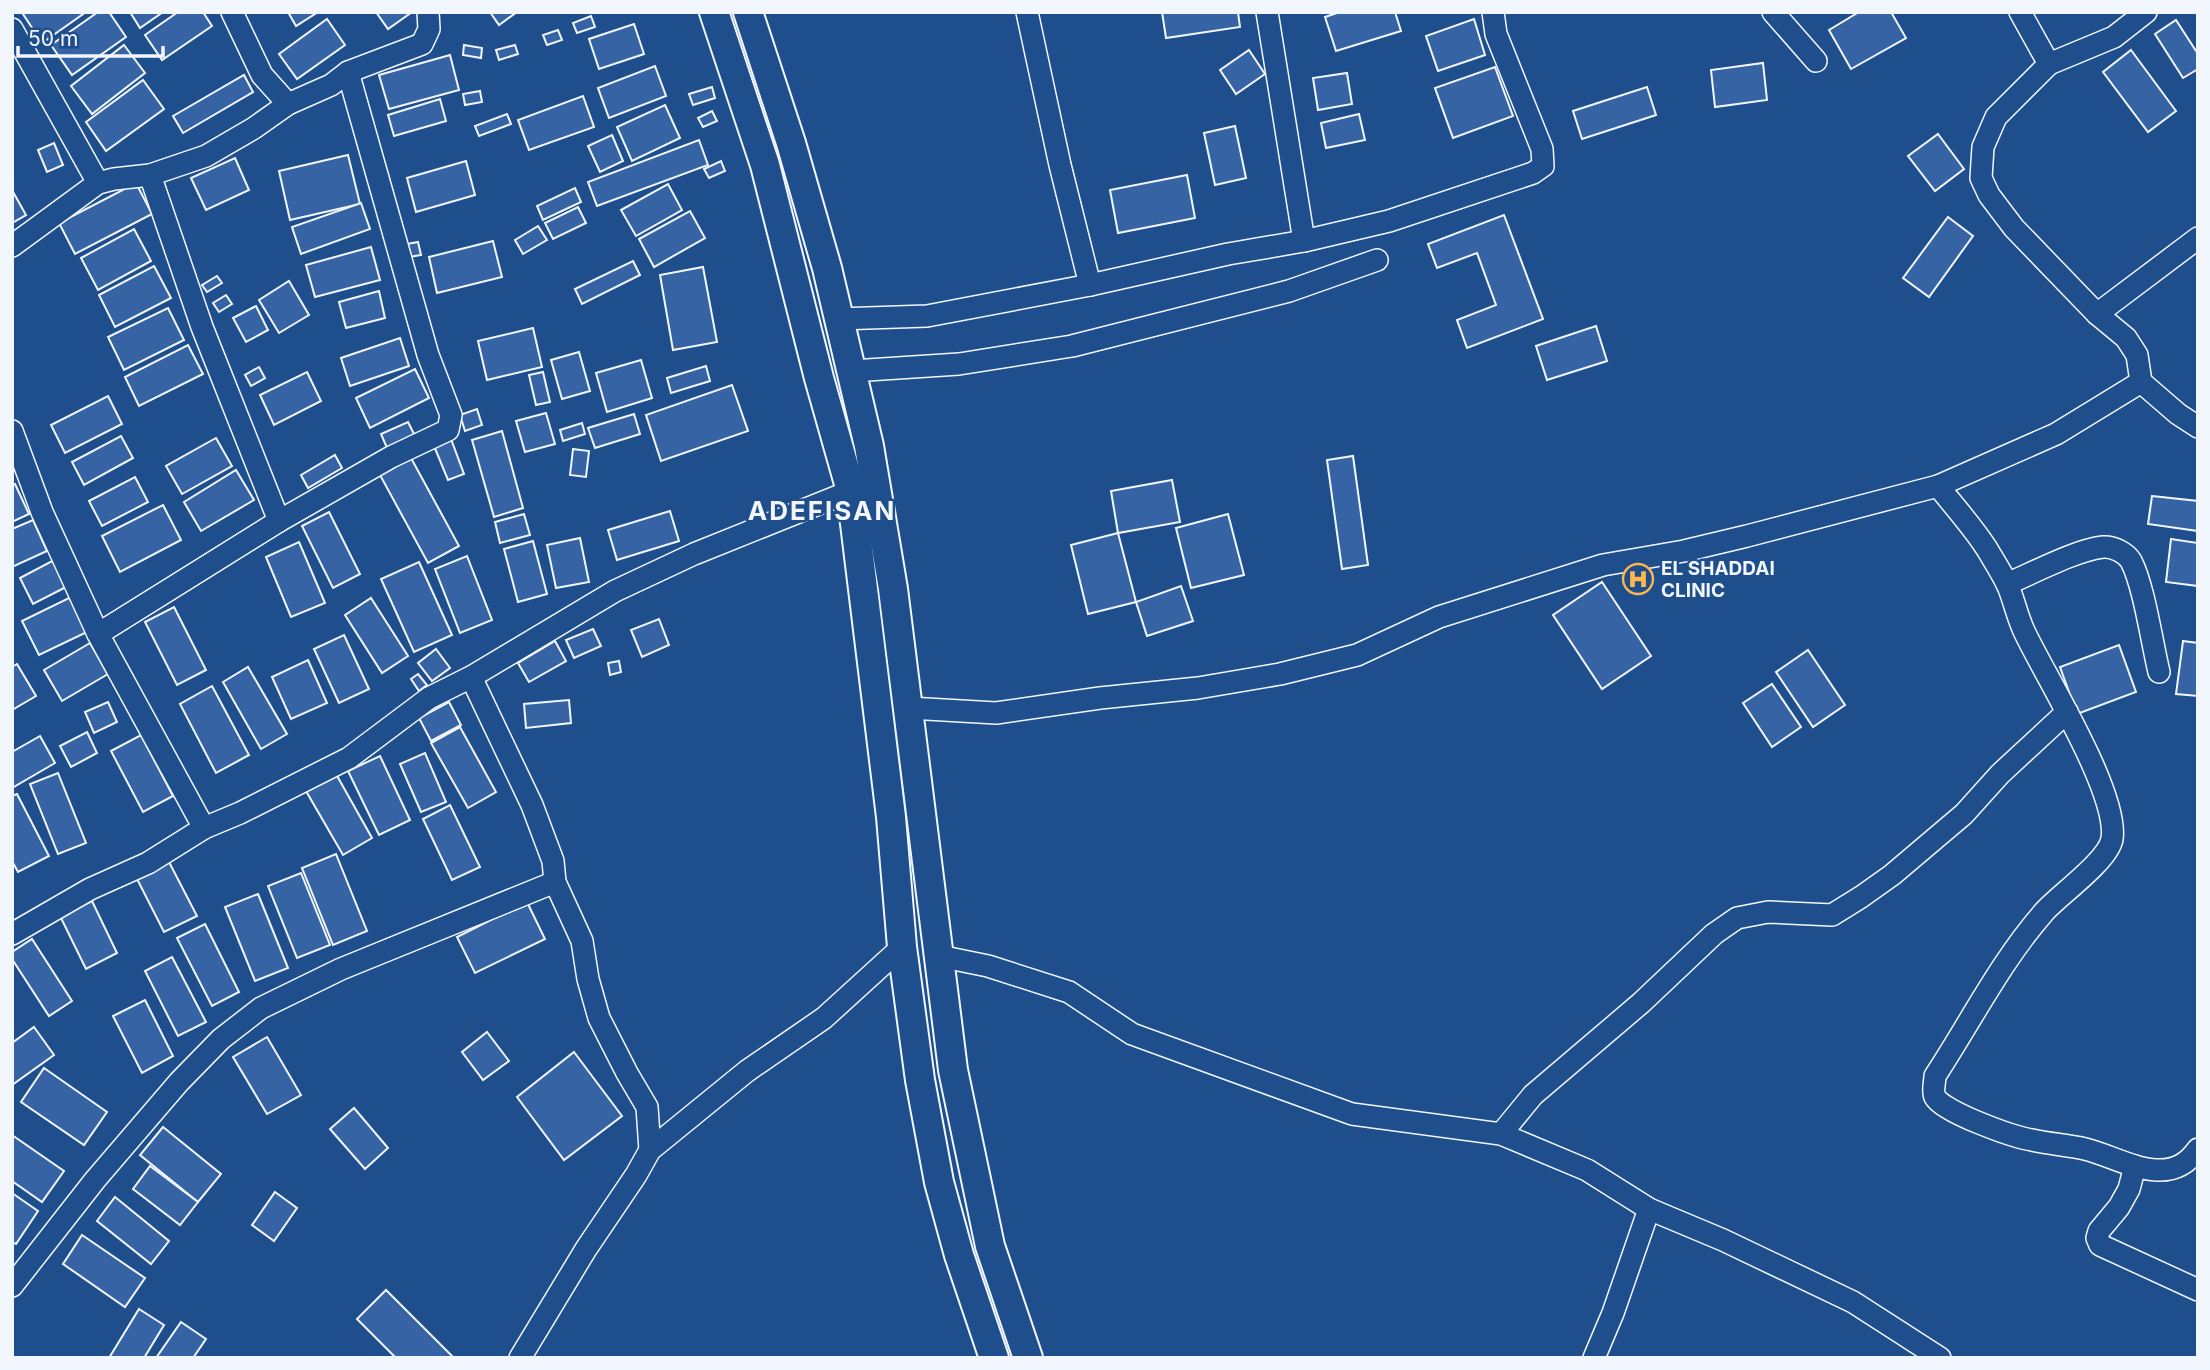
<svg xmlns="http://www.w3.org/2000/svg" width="2210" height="1370" font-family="Inter,sans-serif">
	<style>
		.building { fill: #3563a3; stroke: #f2f6ff; stroke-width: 2 }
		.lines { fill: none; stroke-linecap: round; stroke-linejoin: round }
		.minor-casing { stroke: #f2f6ff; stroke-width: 24 }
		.major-casing { stroke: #f2f6ff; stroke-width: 32 }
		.minor { stroke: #1f4e8c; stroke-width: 21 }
		.major { stroke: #1f4e8c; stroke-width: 28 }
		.labels { text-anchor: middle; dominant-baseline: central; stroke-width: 5; stroke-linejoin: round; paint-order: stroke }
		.poi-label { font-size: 19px; font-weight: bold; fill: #f2f6ff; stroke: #1f4e8c; text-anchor: start }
		.district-label { font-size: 26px; font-weight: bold; letter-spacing: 2px; fill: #f2f6ff; stroke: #1f4e8c }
	</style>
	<rect width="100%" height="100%" fill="#1f4e8c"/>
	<g class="building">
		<polygon points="26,12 86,12 42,43 23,14"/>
		<polygon points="98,12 109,12 126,37 72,75 51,45"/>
		<polygon points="130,12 163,12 140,28"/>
		<polygon points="178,12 203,12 212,26 162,60 145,35"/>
		<polygon points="288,12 318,12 296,26"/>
		<polygon points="376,12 412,12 388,29"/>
		<polygon points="490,12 517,12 499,25"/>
		<polygon points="1162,12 1238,12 1240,27 1166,38"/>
		<polygon points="1340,12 1395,12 1401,31 1336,51 1325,17"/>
		<polygon points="1859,12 1891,12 1906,38 1851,69 1829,30"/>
		<polygon points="591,16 595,27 577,33 573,23"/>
		<polygon points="327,19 345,45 297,79 279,54"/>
		<polygon points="1474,19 1485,55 1438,71 1426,36"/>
		<polygon points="2176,20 2198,54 2198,69 2183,78 2155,34"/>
		<polygon points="634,24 644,54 599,69 589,39"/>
		<polygon points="558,30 562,40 547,45 543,35"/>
		<polygon points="124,45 145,73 92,114 71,86"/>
		<polygon points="464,45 482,48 481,58 463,55"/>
		<polygon points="515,45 518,54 499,60 496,50"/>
		<polygon points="1249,50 1265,74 1236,94 1220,70"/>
		<polygon points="2131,50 2176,111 2148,132 2103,72"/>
		<polygon points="450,55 459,90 389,109 379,75"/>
		<polygon points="1763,63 1767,100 1715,107 1711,70"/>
		<polygon points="655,66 666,96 609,118 598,88"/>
		<polygon points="1495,67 1513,116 1453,138 1435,88"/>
		<polygon points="1347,73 1352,104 1318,110 1313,78"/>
		<polygon points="244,75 253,92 183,133 173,116"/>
		<polygon points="143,80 164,109 106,151 86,122"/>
		<polygon points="712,87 715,98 693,105 689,94"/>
		<polygon points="1647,87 1656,115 1582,139 1573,111"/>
		<polygon points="480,91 482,102 465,105 463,94"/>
		<polygon points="583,96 594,127 529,150 518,120"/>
		<polygon points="440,99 446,121 394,136 388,115"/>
		<polygon points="665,105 680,138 632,161 617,127"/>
		<polygon points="712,111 717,121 703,127 698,118"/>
		<polygon points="507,114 511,124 479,136 475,126"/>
		<polygon points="1359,114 1365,140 1326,148 1321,123"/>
		<polygon points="1235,126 1246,178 1215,185 1204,133"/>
		<polygon points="1938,134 1964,169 1935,191 1908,156"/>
		<polygon points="612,135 623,161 600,172 588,146"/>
		<polygon points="699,140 708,165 597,206 588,182"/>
		<polygon points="54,143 63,165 47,172 38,150"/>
		<polygon points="348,155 360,204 290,220 279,171"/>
		<polygon points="235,158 249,190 206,210 191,178"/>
		<polygon points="466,161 475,195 416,212 407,178"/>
		<polygon points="721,161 725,171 709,178 704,169"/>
		<polygon points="1187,175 1195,218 1118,233 1110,190"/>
		<polygon points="136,183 152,214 75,254 59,223"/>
		<polygon points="668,184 682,210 636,236 621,210"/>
		<polygon points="575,188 581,202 543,220 537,206"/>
		<polygon points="12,190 26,215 12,223"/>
		<polygon points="361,203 370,229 301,254 292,227"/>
		<polygon points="578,207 586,223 553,239 545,223"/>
		<polygon points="690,211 705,238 654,267 639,239"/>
		<polygon points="1504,215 1543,319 1467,348 1457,320 1496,305 1477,253 1437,268 1428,244"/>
		<polygon points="1948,217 1973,236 1929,297 1903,278"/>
		<polygon points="538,226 547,240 523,254 515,240"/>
		<polygon points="134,229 151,261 98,290 81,258"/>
		<polygon points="493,241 502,277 437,293 429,257"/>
		<polygon points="418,242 421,255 409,257 407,244"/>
		<polygon points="371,247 380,280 315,297 306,265"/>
		<polygon points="633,261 640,275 582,304 575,289"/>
		<polygon points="154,266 171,298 115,327 99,295"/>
		<polygon points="703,267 717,342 673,350 660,275"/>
		<polygon points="217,276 222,283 207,292 202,285"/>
		<polygon points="289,281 309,315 279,333 259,300"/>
		<polygon points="379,291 385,318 346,328 339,302"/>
		<polygon points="226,295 232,304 219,312 213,303"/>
		<polygon points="256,306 268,330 246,342 233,318"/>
		<polygon points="168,308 184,340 124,370 108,337"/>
		<polygon points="1596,326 1607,361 1547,380 1536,346"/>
		<polygon points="533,328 542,367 487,380 478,341"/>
		<polygon points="400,338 409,366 350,386 341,358"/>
		<polygon points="188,345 203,374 139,406 125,377"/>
		<polygon points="579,352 590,391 562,399 551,360"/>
		<polygon points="641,360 652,398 607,412 596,373"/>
		<polygon points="706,366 710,381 671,393 667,378"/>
		<polygon points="259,367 265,378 251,386 245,375"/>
		<polygon points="415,369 429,398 370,428 356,398"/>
		<polygon points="307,372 321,401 274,425 260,395"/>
		<polygon points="543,372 550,402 536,405 529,375"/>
		<polygon points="732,385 748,431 661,461 646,415"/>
		<polygon points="108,396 122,424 65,453 51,425"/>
		<polygon points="477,409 482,425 465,431 460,415"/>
		<polygon points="546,413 555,444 525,452 516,421"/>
		<polygon points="634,414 640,434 595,448 588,428"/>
		<polygon points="408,422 415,436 387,448 381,434"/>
		<polygon points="582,423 585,434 563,441 560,430"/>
		<polygon points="502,431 523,508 494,517 472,440"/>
		<polygon points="121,436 133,458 84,485 72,462"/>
		<polygon points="216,438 232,466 182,494 166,466"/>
		<polygon points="451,439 464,474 448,480 434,446"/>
		<polygon points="573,449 589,451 586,477 570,475"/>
		<polygon points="335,455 342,468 308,488 301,475"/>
		<polygon points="1353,456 1368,565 1342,569 1327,460"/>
		<polygon points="411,458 459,546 428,563 380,475"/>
		<polygon points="236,470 254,500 201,531 184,502"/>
		<polygon points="135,477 148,502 102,526 89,501"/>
		<polygon points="1172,480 1180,522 1118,533 1111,491"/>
		<polygon points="15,484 29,514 12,522 12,486"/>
		<polygon points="2152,496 2198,501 2198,531 2148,524"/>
		<polygon points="163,505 181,540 120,572 102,536"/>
		<polygon points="670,511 679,541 617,560 608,530"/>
		<polygon points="329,512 360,574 333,588 302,526"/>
		<polygon points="524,514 530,535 500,543 495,522"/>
		<polygon points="1228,514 1244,575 1191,588 1176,528"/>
		<polygon points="33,520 47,551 12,567 12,529"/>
		<polygon points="1118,533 1136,602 1088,614 1071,545"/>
		<polygon points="580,538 589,582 556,588 547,545"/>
		<polygon points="2171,539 2198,543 2198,586 2166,582"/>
		<polygon points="533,541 547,594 518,602 504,549"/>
		<polygon points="299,542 325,603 291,617 266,557"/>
		<polygon points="467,556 492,620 460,633 435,569"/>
		<polygon points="54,560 68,586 33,604 20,578"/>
		<polygon points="419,562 452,635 414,652 381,579"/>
		<polygon points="1602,582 1651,656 1602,689 1553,615"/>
		<polygon points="1181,586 1193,621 1147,636 1136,602"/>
		<polygon points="73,596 89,631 39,655 22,621"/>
		<polygon points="371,598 408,656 382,673 345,615"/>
		<polygon points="174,607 206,670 177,685 145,622"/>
		<polygon points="659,619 669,645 642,657 631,630"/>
		<polygon points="593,629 601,646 574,658 566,640"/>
		<polygon points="344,635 369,689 339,703 314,649"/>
		<polygon points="555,641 566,661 529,682 518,663"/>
		<polygon points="2183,641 2198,643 2198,696 2176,694"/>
		<polygon points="90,643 108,674 62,701 44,670"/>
		<polygon points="2119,645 2136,692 2077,714 2060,667"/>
		<polygon points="436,649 450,668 432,681 418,663"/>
		<polygon points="1808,650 1845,705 1813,727 1776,672"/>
		<polygon points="308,660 327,703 291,719 272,677"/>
		<polygon points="619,661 621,672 610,675 608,663"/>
		<polygon points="17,664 36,696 12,710 12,667"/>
		<polygon points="248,667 287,734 261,749 223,682"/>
		<polygon points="418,674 427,685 419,691 411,679"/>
		<polygon points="1772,684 1801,727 1772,747 1743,703"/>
		<polygon points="212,686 249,755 216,773 180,704"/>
		<polygon points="569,700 571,723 526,728 524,704"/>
		<polygon points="108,702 117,722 94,733 85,712"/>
		<polygon points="449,702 461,725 431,741 419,718"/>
		<polygon points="460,727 496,792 468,808 431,743"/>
		<polygon points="87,732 97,753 71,767 60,746"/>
		<polygon points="141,735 173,796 143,812 111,751"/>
		<polygon points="40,736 55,763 12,788 12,752"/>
		<polygon points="425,753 446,802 421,812 400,764"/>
		<polygon points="380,756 410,820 379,835 348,771"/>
		<polygon points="58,773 86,843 58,854 30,784"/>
		<polygon points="336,774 372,838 343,855 306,791"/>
		<polygon points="17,794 49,856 18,872 12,861 12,796"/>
		<polygon points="450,805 480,867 452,880 423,819"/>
		<polygon points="336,854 367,931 333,945 302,868"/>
		<polygon points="168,860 197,916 164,932 136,877"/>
		<polygon points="301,873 330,945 297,958 268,886"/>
		<polygon points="258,894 288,968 255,981 225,907"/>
		<polygon points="92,901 117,953 86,969 60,916"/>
		<polygon points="527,902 545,939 475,973 457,937"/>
		<polygon points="205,924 239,992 212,1006 177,938"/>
		<polygon points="32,939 72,1001 49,1016 12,959 12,952"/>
		<polygon points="172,957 206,1022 178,1036 145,971"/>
		<polygon points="145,1000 173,1056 142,1073 113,1016"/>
		<polygon points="34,1027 54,1055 12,1085 12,1043"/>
		<polygon points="487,1032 509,1061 483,1080 462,1052"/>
		<polygon points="267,1037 301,1095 267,1114 233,1057"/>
		<polygon points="574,1052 622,1116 564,1160 517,1097"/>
		<polygon points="44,1068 107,1112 84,1145 21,1102"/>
		<polygon points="354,1108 388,1148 365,1169 330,1129"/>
		<polygon points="163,1127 221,1174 198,1202 140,1155"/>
		<polygon points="12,1135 64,1171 42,1202 12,1181"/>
		<polygon points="150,1166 198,1202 180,1225 133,1189"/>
		<polygon points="275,1192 297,1208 274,1241 252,1225"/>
		<polygon points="12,1193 38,1211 16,1244 12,1242"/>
		<polygon points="115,1197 169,1241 151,1264 97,1221"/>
		<polygon points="82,1235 145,1278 125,1307 63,1264"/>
		<polygon points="386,1290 454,1358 396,1358 357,1319"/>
		<polygon points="139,1309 164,1325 144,1358 109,1358"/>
		<polygon points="181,1322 206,1339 193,1358 156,1358"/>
	</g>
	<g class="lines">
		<g class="minor-casing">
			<g id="minor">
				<polyline points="232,12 262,75 288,104"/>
				<polyline points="1027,12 1060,165 1090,285"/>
				<polyline points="1267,12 1304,241"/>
				<polyline points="1773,12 1816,61"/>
				<polyline points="2020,12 2049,64"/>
				<polyline points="12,29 98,183"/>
				<polyline points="150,175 202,327 279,521"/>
				<polyline points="12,246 98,183 114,179 150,175 206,156 254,128 288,104 331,85 348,72 422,44 429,29 428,12"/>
				<polyline points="2097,314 2198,238"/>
				<polyline points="838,319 927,316 1090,285 1228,254 1304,241 1389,221 1533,173 1543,166 1542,149 1496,34 1493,12"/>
				<polyline points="852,371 959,364 1072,346 1289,291 1377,260"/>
				<polyline points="2141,382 2137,355 2126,338 2097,314 2014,228 1989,195 1981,178 1983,147 1996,117 2049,64 2114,37 2146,12"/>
				<polyline points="12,431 42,512 98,634 204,828"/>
				<path d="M1938,486C1954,506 1973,527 1987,549C1994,561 2002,573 2008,586C2014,600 2017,616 2024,631C2045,676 2119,793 2112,839C2108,861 2059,895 2044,912C2001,961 1971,1021 1935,1076C1935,1082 1932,1091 1935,1097C1943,1112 2013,1137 2032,1140C2049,1144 2068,1145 2085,1149C2109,1155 2133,1169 2157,1170C2176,1171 2188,1163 2198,1149"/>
				<path d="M2007,584C2033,573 2076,550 2103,547C2113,546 2126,553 2131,561C2144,586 2152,643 2159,672"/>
				<polyline points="98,634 279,521 391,457 448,430 451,415 428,355 348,72"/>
				<polyline points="471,677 532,805 553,861 555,882 582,941 588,979 599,1018 627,1073 647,1107 650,1150"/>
				<polyline points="909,708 996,713 1100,698 1198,688 1280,674 1357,655 1439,617 1603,565 1684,551 1747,536 1938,486 2056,434 2141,382 2178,414 2198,427"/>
				<polyline points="12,934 90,889 148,863 204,828 240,813 349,758 429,698 471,677 615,591 694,554 851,491"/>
				<polyline points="939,956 988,966 1069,992 1132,1034 1352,1114 1501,1134 1587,1170 1649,1209 1723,1240 1853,1302 1940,1358"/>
				<polyline points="1501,1134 1533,1095 1641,1003 1714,934 1737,918 1768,912 1832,915 1861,897 1892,875 1964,814 2000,774 2067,712"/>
				<polyline points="2135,1166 2129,1189 2119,1207 2099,1231 2097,1238 2100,1245 2198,1290"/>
				<polyline points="12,1286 95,1180 179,1082 221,1039 261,1008 341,969 555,882"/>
				<polyline points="520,1358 586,1249 636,1175 650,1150 747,1071 824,1018 902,947"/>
				<polyline points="1594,1358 1613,1313 1649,1209"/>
			</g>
		</g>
		<g class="major-casing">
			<g id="major">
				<polyline points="714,12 765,165 819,378 851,491 891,817 902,947 920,1080 939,1182 959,1255 994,1358"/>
				<polyline points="748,12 791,143 827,268 869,446 893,589 953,1070 990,1246 1028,1358"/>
			</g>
		</g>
		<use href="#minor" class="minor"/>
		<use href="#major" class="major"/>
	</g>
	<defs>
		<g id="hospital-ring" transform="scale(1.575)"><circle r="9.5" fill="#1f4e8c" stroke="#ffb74d" stroke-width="1.5"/><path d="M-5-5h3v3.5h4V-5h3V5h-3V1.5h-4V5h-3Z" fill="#ffb74d"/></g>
	</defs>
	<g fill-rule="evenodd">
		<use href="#hospital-ring" x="1638" y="579"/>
	</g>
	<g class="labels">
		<g class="poi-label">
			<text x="1661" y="568">EL SHADDAI<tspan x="1661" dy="22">CLINIC</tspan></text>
		</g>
		<g class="district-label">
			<text x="822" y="510">ADEFISAN</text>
		</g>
	</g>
	<rect width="2210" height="1370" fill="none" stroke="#f2f6ff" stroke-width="28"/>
	<path d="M18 46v10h145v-10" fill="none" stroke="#f2f6ff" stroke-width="3.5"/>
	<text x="28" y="46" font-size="21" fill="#f2f6ff" stroke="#1f4e8c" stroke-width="5" paint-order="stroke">50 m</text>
</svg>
